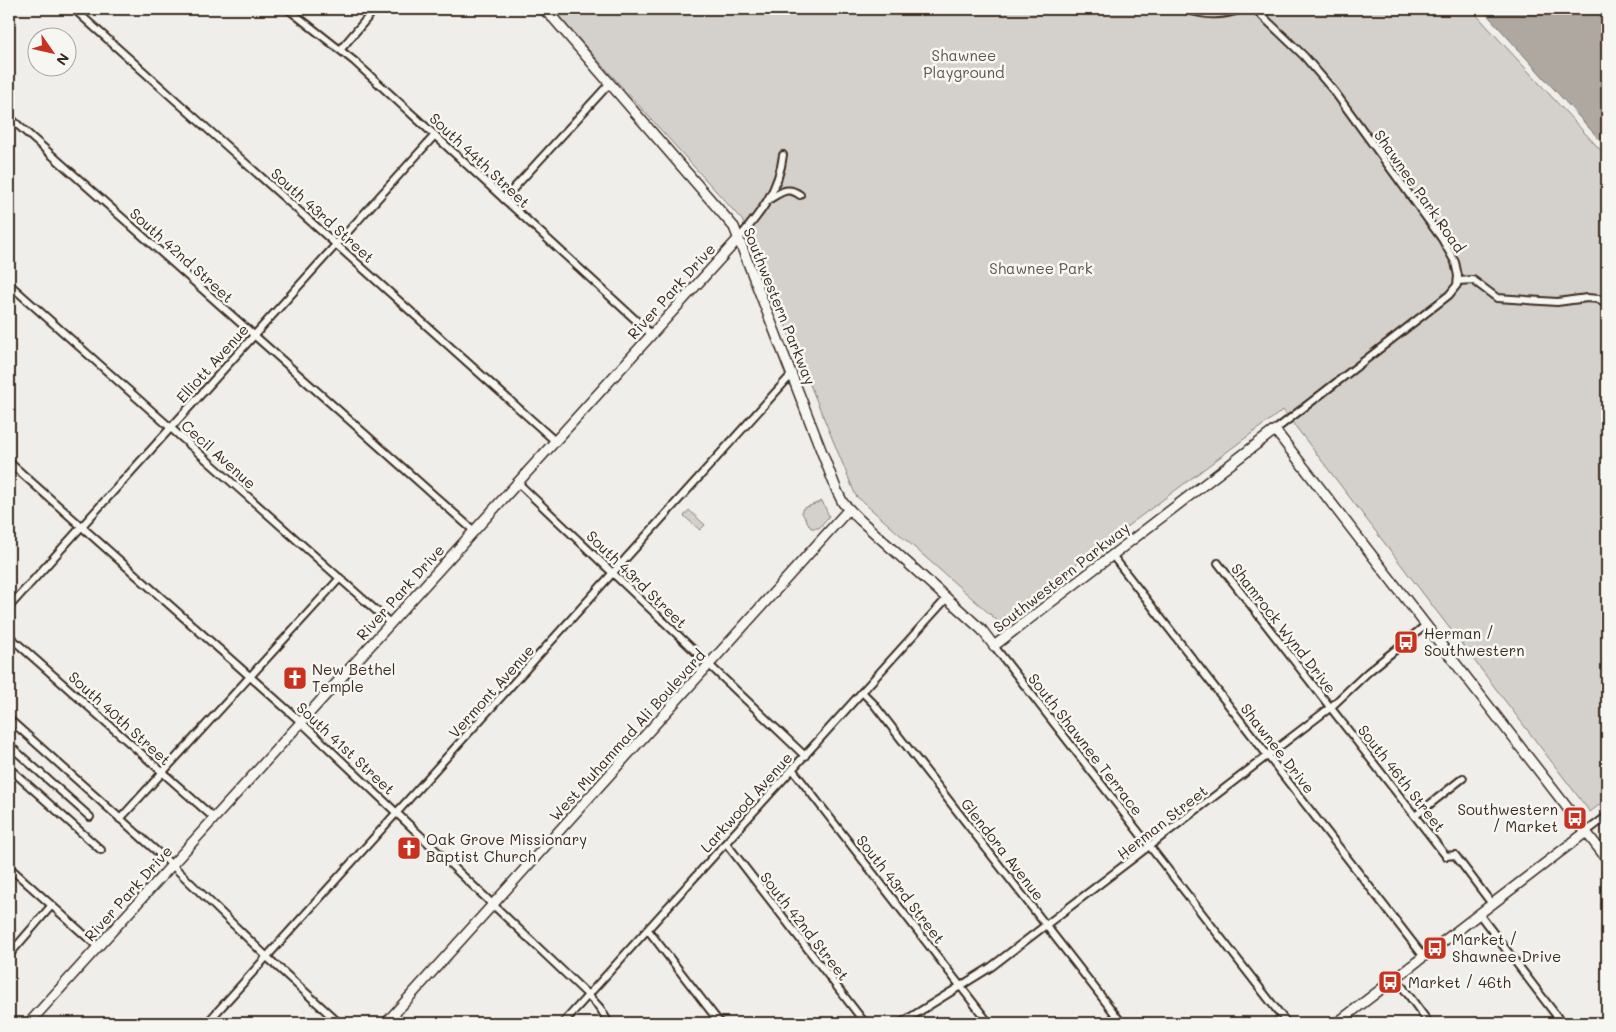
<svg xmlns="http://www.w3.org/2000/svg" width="1616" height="1032" font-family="Mali,sans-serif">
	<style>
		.green { fill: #d4d1cc; stroke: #887e75 }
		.water { fill: #afa8a1; stroke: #81766d }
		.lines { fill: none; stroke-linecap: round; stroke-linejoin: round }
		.street-casing { stroke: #3b2a1e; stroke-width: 10 }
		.secondary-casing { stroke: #3b2a1e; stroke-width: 12 }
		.street { stroke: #f6f6f2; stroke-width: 6 }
		.secondary { stroke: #f6f6f2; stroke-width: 9 }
		.labels { text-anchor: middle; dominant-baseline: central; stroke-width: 5; stroke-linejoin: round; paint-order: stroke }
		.park-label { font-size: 15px; fill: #61544a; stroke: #f6f6f2 }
		.street-label { font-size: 15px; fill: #3b2a1e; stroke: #f6f6f2 }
		.poi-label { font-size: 15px; fill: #3b2a1e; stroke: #f6f6f2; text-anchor: start }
	</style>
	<rect width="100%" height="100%" fill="#efeeea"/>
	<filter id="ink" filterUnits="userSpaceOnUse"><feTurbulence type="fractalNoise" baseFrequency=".02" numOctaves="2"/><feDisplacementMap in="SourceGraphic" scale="10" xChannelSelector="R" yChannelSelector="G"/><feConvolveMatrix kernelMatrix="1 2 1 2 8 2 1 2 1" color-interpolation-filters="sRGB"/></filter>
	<g filter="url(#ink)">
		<g class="green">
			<polygon points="552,9 1471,9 1607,157 1607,799 1590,812 1283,410 999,622 856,496 742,220"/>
			<polygon points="822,501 829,516 819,528 811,528 802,513 802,509"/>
			<polygon points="689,510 705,525 700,530 684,516"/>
		</g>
		<polygon class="water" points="1482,9 1607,9 1607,148"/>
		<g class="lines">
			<g class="street-casing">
				<g id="street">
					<polyline points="74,9 555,441"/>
					<polyline points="288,9 354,61 651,334"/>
					<path d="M1183,9C1206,15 1219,17 1242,9"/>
					<polyline points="1255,9 1304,56 1334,91 1442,239 1455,262 1458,276 1457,285 1449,295 1275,430"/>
					<polyline points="341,49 375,9"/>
					<polyline points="9,117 474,531"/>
					<polyline points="504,199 610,83"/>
					<path d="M770,199C781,192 788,186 800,195"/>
					<path d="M739,238C761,213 779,189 783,155"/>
					<polyline points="1458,281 1473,280 1497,298 1557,302 1587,298 1599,299 1607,306"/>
					<polyline points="9,284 390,623"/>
					<polyline points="9,462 301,722 588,995 600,1008 609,1023"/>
					<polyline points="517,482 805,756"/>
					<polyline points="1112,555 1424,957"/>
					<polyline points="1218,563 1446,856 1455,855 1492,904"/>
					<polyline points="9,607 435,135"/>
					<polyline points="9,636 214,818"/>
					<polyline points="994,646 1287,1023"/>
					<polyline points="862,692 873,703 1122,1023"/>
					<polyline points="9,719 172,865 267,957 339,1023"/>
					<polyline points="9,745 90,817"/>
					<polyline points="9,768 101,850"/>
					<polyline points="793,770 989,1023"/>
					<polyline points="1415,816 1463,778"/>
					<polyline points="120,819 340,578"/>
					<polyline points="1586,832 1607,816"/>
					<polyline points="726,843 865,1023"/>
					<polyline points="9,867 98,947"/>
					<polyline points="1479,914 1562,1023"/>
					<polyline points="648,930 720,1023"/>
					<polyline points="9,955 52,905"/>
					<polyline points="1396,978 1429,1023"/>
					<polyline points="207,1023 792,374"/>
					<polyline points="563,1023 947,598"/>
					<polyline points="901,1023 991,967 1331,707 1368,672 1426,625"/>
				</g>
			</g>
			<g class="secondary-casing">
				<g id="secondary">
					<polyline points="543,9 554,19 734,227 837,491 843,503 860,520 982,630 994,646 1275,430 1607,859"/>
					<polyline points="9,12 11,9"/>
					<polyline points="29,1023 739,238"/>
					<polyline points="386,1023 849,509"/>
					<polyline points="1337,1023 1586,832"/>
				</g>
			</g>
			<use href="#street" class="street"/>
			<use href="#secondary" class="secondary"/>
		</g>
	</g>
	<defs>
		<g id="bus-square" transform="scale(1.25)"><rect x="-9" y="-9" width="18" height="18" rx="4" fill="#c8321e" stroke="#f6f6f2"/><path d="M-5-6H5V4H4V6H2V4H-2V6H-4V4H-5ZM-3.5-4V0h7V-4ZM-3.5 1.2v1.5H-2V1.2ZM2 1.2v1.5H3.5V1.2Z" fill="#fff"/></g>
		<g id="church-square" transform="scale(1.25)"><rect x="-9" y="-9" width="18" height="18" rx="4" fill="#c8321e" stroke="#f6f6f2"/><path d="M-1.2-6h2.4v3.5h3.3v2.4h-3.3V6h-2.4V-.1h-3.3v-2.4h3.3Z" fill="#fff"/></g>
	</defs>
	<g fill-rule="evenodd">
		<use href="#bus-square" x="1406" y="642"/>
		<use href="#church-square" x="295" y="678"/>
		<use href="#bus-square" x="1575" y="818"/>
		<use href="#church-square" x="409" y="848"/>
		<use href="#bus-square" x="1435" y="948"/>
		<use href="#bus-square" x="1390" y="982"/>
	</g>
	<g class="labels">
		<g class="park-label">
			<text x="964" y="55">Shawnee<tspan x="964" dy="17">Playground</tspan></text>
			<text x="1041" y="268">Shawnee Park</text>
		</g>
		<g class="street-label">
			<text transform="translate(480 160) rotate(43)">South 44th Street</text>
			<text transform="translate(1420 191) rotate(55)">Shawnee Park Road</text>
			<text transform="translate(323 215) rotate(42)">South 43rd Street</text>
			<text transform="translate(182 255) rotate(42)">South 42nd Street</text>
			<text transform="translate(671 291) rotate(-48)">River Park Drive</text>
			<text transform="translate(780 306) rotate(68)">Southwestern Parkway</text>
			<text transform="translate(212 363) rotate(-48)">Elliott Avenue</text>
			<text transform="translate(219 454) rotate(42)">Cecil Avenue</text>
			<text transform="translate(1061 577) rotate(-38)">Southwestern Parkway</text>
			<text transform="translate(637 579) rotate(44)">South 43rd Street</text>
			<text transform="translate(400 592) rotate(-48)">River Park Drive</text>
			<text transform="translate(1284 628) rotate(52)">Shamrock Wynd Drive</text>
			<text transform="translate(491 691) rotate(-48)">Vermont Avenue</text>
			<text transform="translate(120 718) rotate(42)">South 40th Street</text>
			<text transform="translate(627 735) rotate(-48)">West Muhammad Ali Boulevard</text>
			<text transform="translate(1086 744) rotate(52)">South Shawnee Terrace</text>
			<text transform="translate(346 748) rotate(43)">South 41st Street</text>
			<text transform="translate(1278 748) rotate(52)">Shawnee Drive</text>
			<text transform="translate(1402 778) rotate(52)">South 46th Street</text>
			<text transform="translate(746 802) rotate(-48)">Larkwood Avenue</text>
			<text transform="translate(1162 822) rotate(-38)">Herman Street</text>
			<text transform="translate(1003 849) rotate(52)">Glendora Avenue</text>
			<text transform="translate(901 889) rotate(52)">South 43rd Street</text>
			<text transform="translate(128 893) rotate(-48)">River Park Drive</text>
			<text transform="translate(805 926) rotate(52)">South 42nd Street</text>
		</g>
		<g class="poi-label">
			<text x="1424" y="633">Herman /<tspan x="1424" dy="17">Southwestern</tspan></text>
			<text x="312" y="669">New Bethel<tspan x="312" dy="17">Temple</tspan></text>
			<text x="1558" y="809" text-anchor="end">Southwestern<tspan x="1558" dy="17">/ Market</tspan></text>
			<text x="426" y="839">Oak Grove Missionary<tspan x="426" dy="17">Baptist Church</tspan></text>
			<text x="1452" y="939">Market /<tspan x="1452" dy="17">Shawnee Drive</tspan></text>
			<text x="1408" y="982">Market / 46th</text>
		</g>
	</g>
	<rect width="1616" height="1032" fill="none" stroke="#f6f6f2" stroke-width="30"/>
	<rect x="15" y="15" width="1586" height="1002" fill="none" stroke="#3b2a1e" stroke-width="2" filter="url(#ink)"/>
	<g transform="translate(52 52) rotate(124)"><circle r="24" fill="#f6f6f2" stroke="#aba49d"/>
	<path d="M0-4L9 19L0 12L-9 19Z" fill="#c8321e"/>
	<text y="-8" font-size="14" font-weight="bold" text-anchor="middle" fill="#3b2a1e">N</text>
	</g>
</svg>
